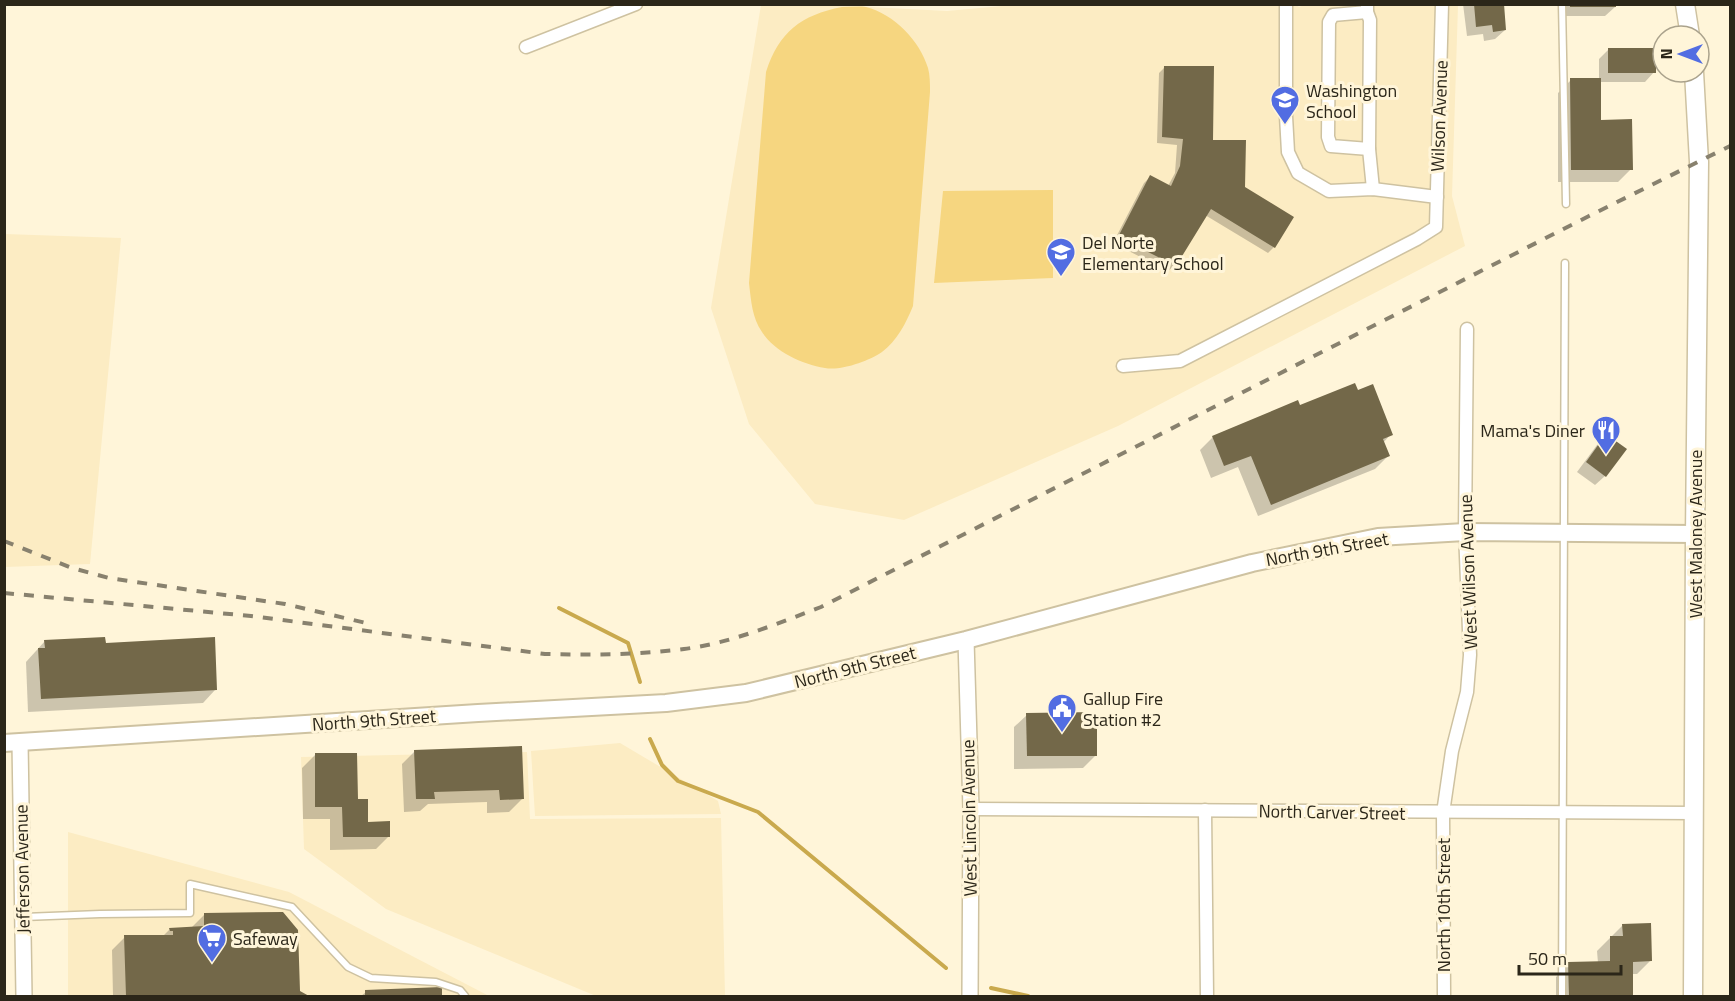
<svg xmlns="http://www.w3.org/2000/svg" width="1735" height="1001" font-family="'Titillium Web',sans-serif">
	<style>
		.built { fill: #fcecc3 }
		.green { fill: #f6d680 }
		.shadow { fill: #0003 }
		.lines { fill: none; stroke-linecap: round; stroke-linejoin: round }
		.stream { stroke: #c9a94d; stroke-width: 4 }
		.building { fill: #736849 }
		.service-casing { stroke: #cec2a1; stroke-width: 9 }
		.minor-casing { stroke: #cec2a1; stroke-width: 15 }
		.tertiary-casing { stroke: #cec2a1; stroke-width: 18 }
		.secondary-casing { stroke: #cec2a1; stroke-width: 20 }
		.primary-casing { stroke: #cec2a1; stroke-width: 21 }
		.service { stroke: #fff; stroke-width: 6 }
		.minor { stroke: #fff; stroke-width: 12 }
		.tertiary { stroke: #fff; stroke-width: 15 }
		.secondary { stroke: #fff; stroke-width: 16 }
		.primary { stroke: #fff; stroke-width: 18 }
		.rail { stroke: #88816e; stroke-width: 4; stroke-dasharray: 10 10; stroke-linecap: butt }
		.labels { text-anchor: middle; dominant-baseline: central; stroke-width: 6; stroke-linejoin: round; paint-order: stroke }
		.poi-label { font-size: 18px; fill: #2b2619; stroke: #fff5d9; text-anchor: start }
		.street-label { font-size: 18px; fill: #2b2619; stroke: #fff5d9 }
	</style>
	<rect width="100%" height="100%" fill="#fff5d9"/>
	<g class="built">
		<polygon points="1024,4 1295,4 1299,7 1307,4 1458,5 1452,196 1465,246 1118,426 904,520 815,504 749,424 711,308 761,5 831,5 947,11"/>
		<polygon points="5,234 121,238 90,564 5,567"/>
		<polygon points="620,743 718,801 721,814 535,816 531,751"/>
		<polygon points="527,752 530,819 721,818 725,996 596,996 386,909 304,849 301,757"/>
		<polygon points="68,832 289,892 489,996 68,996"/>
	</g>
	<g class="green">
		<path d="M842,7C850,7 859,6 866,7C894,14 920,41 928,68C930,75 930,84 930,92L913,306C906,323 897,341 882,352C869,361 841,371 825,368C802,364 775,352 762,332C752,318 751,300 749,283L766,72C779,32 801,15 842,7Z"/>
		<polygon points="1053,190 1053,278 934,283 943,191"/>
	</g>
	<g class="shadow">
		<polygon points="1463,4 1502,4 1505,30 1495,39 1484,41 1483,34 1467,36"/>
		<polygon points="1561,4 1615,4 1615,7 1605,16 1561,16"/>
		<polygon points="1609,49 1654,72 1645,82 1600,82 1600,121 1631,169 1618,182 1558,182 1558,93 1571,80 1599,80 1599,59"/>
		<polygon points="1165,67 1211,141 1244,188 1274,247 1268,253 1205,215 1175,265 1168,271 1113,243 1144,183 1150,177 1168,186 1175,173 1177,145 1157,143 1159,73"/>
		<polygon points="1299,407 1391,434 1383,443 1388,456 1375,469 1258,516 1238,467 1211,478 1200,450 1213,437"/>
		<polygon points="1607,436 1605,476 1595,485 1577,472 1597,445"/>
		<polygon points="45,641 105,645 215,690 203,703 28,712 26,662"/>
		<polygon points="1027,715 1096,755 1083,768 1014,769 1014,727"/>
		<polygon points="415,751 522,799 509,812 487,813 487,802 428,804 420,811 404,812 402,764"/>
		<polygon points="315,755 356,801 367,823 389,836 376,849 330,850 330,819 303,819 302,768"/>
		<polygon points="204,915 298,992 306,996 113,996 112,950 125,937 163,936 170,929 191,928"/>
		<polygon points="1623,925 1650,961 1637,974 1631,974 1632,996 1556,996 1556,977 1569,964 1598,963 1597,951"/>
		<polygon points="440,989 440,996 361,996 366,992"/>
	</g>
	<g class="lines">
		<g class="stream">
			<polyline points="559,608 628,643 640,682"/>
			<polyline points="650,739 662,765 678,781 758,812 946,968"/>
			<polyline points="991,988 1028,996"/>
		</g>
	</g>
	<g class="building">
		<polygon points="1474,4 1504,4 1506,30 1493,32 1492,25 1476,27"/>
		<rect x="1570" y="4" width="46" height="3"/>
		<rect x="1608" y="48" width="48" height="25"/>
		<polygon points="1164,66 1214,66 1213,140 1246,140 1245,187 1294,217 1275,248 1211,209 1176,266 1118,237 1150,175 1171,186 1180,166 1183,139 1162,137"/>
		<polygon points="1570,78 1601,78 1601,120 1632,119 1633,170 1571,170"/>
		<polygon points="1355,383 1358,390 1373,384 1393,435 1383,439 1390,456 1271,505 1251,456 1224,466 1212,436 1298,400 1300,405"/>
		<polygon points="1606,434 1627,449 1606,477 1586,462"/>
		<polygon points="105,637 106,643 215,637 217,690 41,699 38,648 45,648 44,640"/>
		<polygon points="1097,712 1097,756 1027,756 1026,713"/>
		<polygon points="522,746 524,799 500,800 499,790 434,792 435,799 416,799 414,750"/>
		<polygon points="315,753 357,753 358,799 368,799 368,822 390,821 390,837 343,837 342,807 315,807"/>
		<polygon points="283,912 298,930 300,991 309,996 126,996 124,935 173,935 173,931 170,931 169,928 204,926 204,913"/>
		<polygon points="1651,923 1652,961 1633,962 1633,996 1569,996 1568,962 1610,961 1610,936 1623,936 1622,924"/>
		<polygon points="442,987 442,996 365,996 365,990"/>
	</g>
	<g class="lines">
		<g class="service-casing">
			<g id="service">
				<polyline points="1562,4 1566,204"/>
				<polyline points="24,917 100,914 190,913 190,884 292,907 348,967 371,978 436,982 460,990 465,996"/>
				<polyline points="1562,996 1565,263"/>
			</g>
		</g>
		<g class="minor-casing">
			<g id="minor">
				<polyline points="1286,4 1286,116 1288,152 1298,173 1329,191 1373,189 1437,197"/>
				<polyline points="1367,5 1367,12 1370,20 1369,149 1373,189"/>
				<polyline points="1367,12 1333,15 1329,22 1328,137 1331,146 1369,149"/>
				<polyline points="526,47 636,4"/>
				<polyline points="1123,366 1180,361 1417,239 1436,227 1442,4"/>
				<polyline points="971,809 1694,813"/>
				<polyline points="1205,810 1207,996"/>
				<polyline points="1444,996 1443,813 1452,751 1467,692 1470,655 1465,532 1467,329"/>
			</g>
		</g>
		<g class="tertiary-casing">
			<g id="tertiary">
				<polyline points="966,640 971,809 970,996"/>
				<polyline points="20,742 24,996"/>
			</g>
		</g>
		<g class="secondary-casing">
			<polyline id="secondary" points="4,743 478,713 666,703 746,693 966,640 1252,563 1378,537 1465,532 1695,534"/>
		</g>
		<g class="primary-casing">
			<g id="primary">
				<polyline points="1685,4 1690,36"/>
				<polyline points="1693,996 1695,534 1699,162 1694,72"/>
			</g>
		</g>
		<use href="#service" class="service"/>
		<use href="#minor" class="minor"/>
		<use href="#tertiary" class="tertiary"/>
		<use href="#secondary" class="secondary"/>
		<use href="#primary" class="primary"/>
		<g class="rail">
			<polyline points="4,541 72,568 109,578 285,604 366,623"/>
			<path d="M4,593L251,616L545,654C591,655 637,655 684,649C731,643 776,624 821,607L1589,216L1730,146"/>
		</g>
	</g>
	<defs>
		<g id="school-pin" transform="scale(1.5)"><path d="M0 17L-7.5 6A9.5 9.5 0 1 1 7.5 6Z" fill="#526de2" stroke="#fff5d9"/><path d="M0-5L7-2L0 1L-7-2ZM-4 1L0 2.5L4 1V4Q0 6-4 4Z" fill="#fff"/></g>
		<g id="restaurant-pin" transform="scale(1.5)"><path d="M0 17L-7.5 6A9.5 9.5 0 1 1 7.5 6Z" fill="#526de2" stroke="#fff5d9"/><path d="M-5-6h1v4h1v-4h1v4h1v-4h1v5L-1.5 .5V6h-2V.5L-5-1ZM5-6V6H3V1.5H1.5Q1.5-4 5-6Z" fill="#fff"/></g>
		<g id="civic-pin" transform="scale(1.5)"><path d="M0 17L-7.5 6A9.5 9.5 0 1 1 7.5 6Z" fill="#526de2" stroke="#fff5d9"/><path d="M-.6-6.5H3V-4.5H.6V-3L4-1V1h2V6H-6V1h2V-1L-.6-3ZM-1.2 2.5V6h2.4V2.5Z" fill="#fff"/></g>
		<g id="supermarket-pin" transform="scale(1.5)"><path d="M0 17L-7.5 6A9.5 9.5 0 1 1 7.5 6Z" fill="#526de2" stroke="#fff5d9"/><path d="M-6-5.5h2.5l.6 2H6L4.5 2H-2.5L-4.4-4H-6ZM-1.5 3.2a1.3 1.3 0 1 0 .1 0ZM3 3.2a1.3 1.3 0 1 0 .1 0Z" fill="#fff"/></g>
	</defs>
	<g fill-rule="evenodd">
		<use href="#school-pin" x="1285" y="100"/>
		<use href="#school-pin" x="1061" y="252"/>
		<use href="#restaurant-pin" x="1606" y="430"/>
		<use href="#civic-pin" x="1062" y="708"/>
		<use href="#supermarket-pin" x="212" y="938"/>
	</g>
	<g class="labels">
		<g class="poi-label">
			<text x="1306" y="90">Washington<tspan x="1306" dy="21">School</tspan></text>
			<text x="1082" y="242">Del Norte<tspan x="1082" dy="21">Elementary School</tspan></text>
			<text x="1585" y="430" text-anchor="end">Mama's Diner</text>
			<text x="1083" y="698">Gallup Fire<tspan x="1083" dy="21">Station #2</tspan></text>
			<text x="233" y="938">Safeway</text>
		</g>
		<g class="street-label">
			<text transform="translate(1439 116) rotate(-88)">Wilson Avenue</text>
			<text transform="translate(1695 534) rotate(-90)">West Maloney Avenue</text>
			<text transform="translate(1327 549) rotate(-10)">North 9th Street</text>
			<text transform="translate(1468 572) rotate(-92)">West Wilson Avenue</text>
			<text transform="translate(855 667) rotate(-14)">North 9th Street</text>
			<text transform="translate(374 720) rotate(-4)">North 9th Street</text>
			<text transform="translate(1332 812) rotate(1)">North Carver Street</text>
			<text transform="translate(969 818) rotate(-91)">West Lincoln Avenue</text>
			<text transform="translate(22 869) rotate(-91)">Jefferson Avenue</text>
			<text transform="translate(1443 905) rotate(-90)">North 10th Street</text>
		</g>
	</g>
	<rect width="1735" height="1001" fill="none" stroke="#2b2619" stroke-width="12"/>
	<g transform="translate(1681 54) rotate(270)"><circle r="28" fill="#fff5d9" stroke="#aaa28c" stroke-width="1.5"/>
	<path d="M0-4.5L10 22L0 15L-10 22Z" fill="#526de2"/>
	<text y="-9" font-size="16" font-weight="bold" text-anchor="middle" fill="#2b2619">N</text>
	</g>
	<path d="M1519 965v9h102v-9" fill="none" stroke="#2b2619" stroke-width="3"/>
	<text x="1528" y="965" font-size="18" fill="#2b2619" stroke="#fff5d9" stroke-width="4.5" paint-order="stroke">50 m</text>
</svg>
